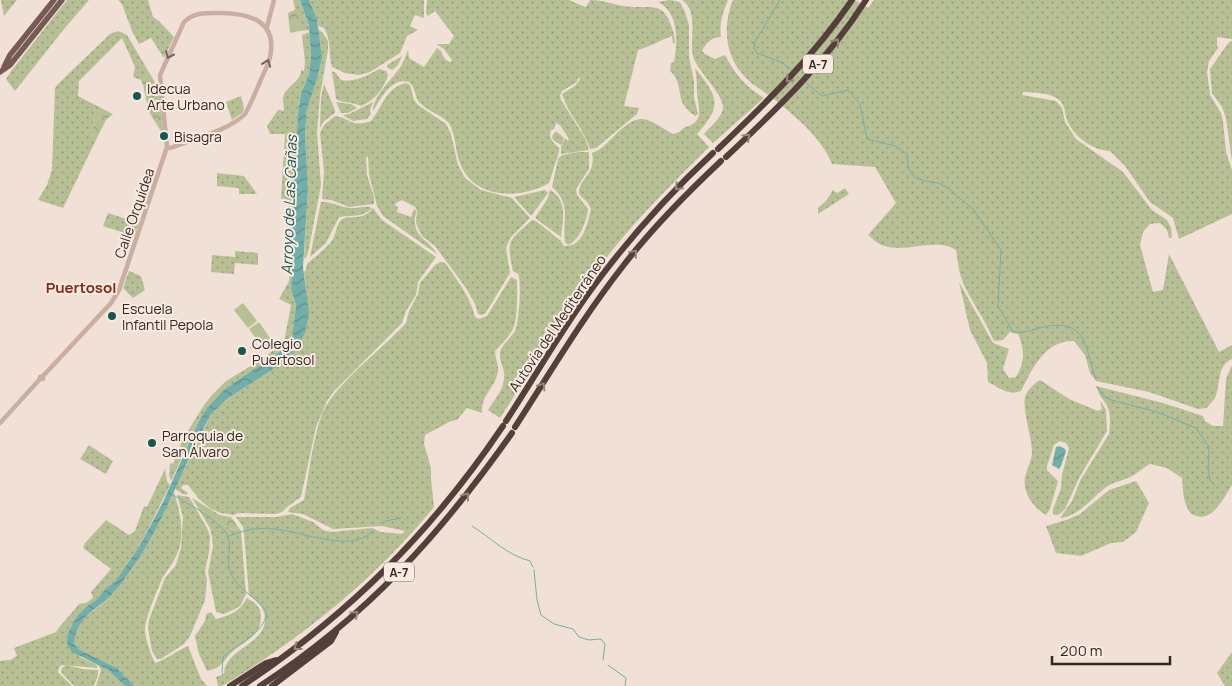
<svg xmlns="http://www.w3.org/2000/svg" width="1232" height="686" font-family="Manrope,sans-serif">
	<style>
		.grass { fill: url(#grass-dots) }
		.forest { fill: url(#forest-crowns) }
		.pitch { fill: #b7c095 }
		.water { fill: url(#water-waves) }
		.lines { fill: none; stroke-linecap: round; stroke-linejoin: round }
		.stream { stroke: #73afaa; stroke-width: 1 }
		.minor { stroke: #c9aea1; stroke-width: 4.5 }
		.major { stroke: #765b54; stroke-width: 5.5 }
		.highway { stroke: #553f3b; stroke-width: 6 }
		.oneway { stroke: #97847d }
		.oneway2 { stroke: #76645c }
		.poi-dot { fill: #185652; stroke: #f9ebe1; stroke-width: 2 }
		.labels { text-anchor: middle; dominant-baseline: central; stroke-width: 4; stroke-linejoin: round; paint-order: stroke }
		.shield { fill: #f9ebe1; stroke: #6e625d; stroke-width: 1 }
		.shield-label { font-size: 12px; font-weight: bold; fill: #332724 }
		.poi-label { font-size: 14px; fill: #332724; stroke: #f9ebe1; text-anchor: start }
		.street-label { font-size: 14px; fill: #332724; stroke: #f9ebe1 }
		.water-label { font-size: 15px; font-style: italic; fill: #185652; stroke: #f9ebe1 }
		.neighbourhood-label { font-size: 15px; font-weight: bold; fill: #85261a; stroke: #f9ebe1 }
	</style>
	<defs>
		<pattern id="grass-dots" width="8" height="8" patternUnits="userSpaceOnUse" patternTransform="scale(1.25)"><rect width="8" height="8" fill="#b7c095"/><path d="M2 2h.1M6 6h.1" fill="none" stroke="#959c79" stroke-width="1.8" stroke-linecap="round"/></pattern>
		<pattern id="forest-crowns" width="20" height="18" patternUnits="userSpaceOnUse" patternTransform="scale(1.25)"><rect width="20" height="18" fill="#b7c095"/><path d="M2 6a3 3 0 1 1 6 0M12 15a3 3 0 1 1 6 0" fill="none" stroke="#959c79"/></pattern>
		<pattern id="water-waves" width="16" height="10" patternUnits="userSpaceOnUse" patternTransform="scale(1.25)"><rect width="16" height="10" fill="#73afaa"/><path d="M0 5q4-4 8 0t8 0" fill="none" stroke="#5f8e8a"/></pattern>
	</defs>
	<rect width="100%" height="100%" fill="#f1e0d5"/>
	<g class="grass">
		<polygon points="1,0 17,0 4,16"/>
		<polygon points="67,0 89,0 64,29 15,91 6,79 12,70"/>
		<polygon points="118,0 148,0 153,17 159,21 174,37 164,58 151,38 139,44 132,31 122,4"/>
		<polygon points="293,0 300,0 310,30 300,31"/>
		<path d="M309,0H424V18L415,15L410,26L418,30L407,36L400,53L370,72L359,75L345,73L332,67C328,54 332,41 324,28L318,26L317,19Z"/>
		<path d="M427,0H569L580,5L586,7L590,0C604,0 611,4 624,6C645,10 660,0 669,20C672,28 675,35 675,43H673L672,36C660,40 650,47 638,50L624,106L639,108L637,114L596,148L590,149C584,129 568,114 562,94C569,89 579,86 580,77L578,78L577,82L562,91L560,95L561,100L585,138L589,150L561,154V146L565,138L568,141L569,139L560,125L556,123L554,129L551,130C548,139 553,142 559,148V152L549,183C520,200 473,199 460,163C455,151 456,132 448,122C440,114 427,111 419,102C414,95 416,89 409,82C391,77 381,99 373,111C372,98 391,80 399,69C403,64 405,57 408,50L409,58L424,67L437,48L441,51C443,56 445,61 451,62L452,60L444,49L436,44H449L454,36L435,11L428,16L426,14Z"/>
		<path d="M670,0L680,2L685,12L689,25V57L694,81V97L698,114L695,116C691,113 686,109 683,104C678,93 681,80 670,71L671,63L674,62C678,43 679,12 658,2Z"/>
		<path d="M682,0H728C723,12 719,24 721,37C712,37 706,43 702,51L705,54L715,59L725,55C735,74 745,86 764,98L713,143L704,134C710,127 724,116 723,106C721,92 699,72 694,59C688,43 700,12 682,0Z"/>
		<path d="M733,0H855L868,8L874,0H1232V39L1217,37V45L1218,48L1209,61L1207,72L1210,95L1221,113L1223,121L1226,152L1232,170V214L1179,239L1173,218L1150,202L1125,166L1110,151C1092,150 1074,137 1067,120C1064,112 1066,105 1058,99C1048,92 1034,93 1023,92L1022,95L1056,101L1062,108L1065,122L1076,139L1123,172L1152,210L1167,220L1171,228L1172,238H1169L1167,230L1160,223L1150,224L1143,232L1140,245L1153,292L1163,290L1169,254L1219,352L1232,345V359C1216,366 1221,385 1215,398C1213,401 1209,405 1207,408L1198,409L1149,392L1096,381L1090,373L1085,355L1074,341C1045,340 1032,369 1021,391C1008,396 1000,388 988,382L987,363L970,330L959,282L993,343L1009,349L1003,369L1009,378L1016,377C1025,363 1025,349 1018,334L1010,332L1003,340L994,341C986,321 973,304 964,285C959,274 958,262 956,250C936,237 907,253 885,246C879,245 873,239 868,235L896,203L875,167L832,164C822,138 792,113 771,97C763,90 753,86 746,78C725,57 722,27 733,0Z"/>
		<polygon points="318,29 323,33 328,41 328,50 320,95 317,133 321,185 308,253 306,258 304,258 308,189 305,133 307,109 317,79 322,58"/>
		<polygon points="118,31 127,35 157,86 148,105 145,88 141,80 133,77 135,67 122,38 79,81 78,96 95,105 92,140 95,142 63,208 38,200 47,185 52,170 55,88 58,84 110,34"/>
		<path d="M310,32L311,55L309,75L301,93L298,113L291,235L293,255L291,289L296,305L292,338L279,352L225,389L207,408L197,425L171,481L169,475L170,463L173,464L183,439L204,405L212,395L226,381L261,360L284,342L291,305L279,299L289,281L292,256L287,232L289,200L281,199L285,134H270L267,126L278,110L284,111C284,107 283,102 283,99C284,86 301,83 301,70L304,71L305,62L302,35Z"/>
		<polygon points="1232,41 1232,161 1226,118 1222,107 1212,93 1210,69 1229,42"/>
		<polygon points="402,56 398,65 392,70 387,67 387,65"/>
		<path d="M695,68C718,97 723,105 697,134L709,147C675,181 640,215 610,253C569,305 536,363 500,418L488,410C496,398 506,387 504,372C503,366 499,359 500,353C501,345 511,338 515,331C519,322 522,282 518,274L513,271C506,239 509,241 532,220L536,221L561,241L564,246C583,247 587,225 591,209L588,203L579,194C578,179 597,174 592,153C601,150 606,144 613,137C640,110 644,117 673,134C679,133 680,131 684,128C688,125 686,128 691,125C702,119 699,111 698,100C696,90 698,81 695,68Z"/>
		<path d="M379,69L386,71L388,75C384,89 374,101 361,106C353,102 341,103 336,99C335,89 333,81 332,71L336,73L341,80C353,83 369,75 379,69Z"/>
		<path d="M406,83L410,85L414,100L418,105L446,124L451,134L458,165L465,178L481,190L512,198L530,218L511,237L508,243L506,248L510,273L485,314L481,315L478,314L475,304L466,288L435,246L422,236L419,230L416,223L417,211L415,207L402,200L396,203L395,205L398,207L397,212L411,217L414,209L416,210C416,215 414,219 415,223C416,238 431,242 437,254L383,216L377,206L369,174L368,156L366,158L367,175L374,197V204L349,207L331,200L322,199L324,171L320,133L324,125L335,116C352,118 349,128 371,121C383,107 385,88 406,83Z"/>
		<polygon points="324,84 335,110 335,113 323,122 320,128 321,97"/>
		<polygon points="241,96 244,109 242,113 232,120 226,102"/>
		<polygon points="336,102 351,104 357,108 348,113 341,113"/>
		<polygon points="373,102 370,110 371,114 367,119 353,121 343,115 349,114"/>
		<polygon points="556,131 564,138 561,145 553,140 552,136"/>
		<path d="M578,152H589V169L576,189L577,195L588,209C587,220 580,240 568,245L565,242C562,219 572,205 552,187L558,159L562,155Z"/>
		<polygon points="217,173 244,176 257,194 239,194 239,188 217,186"/>
		<polygon points="845,188 849,194 818,214 818,208 826,201 833,190 837,193"/>
		<polygon points="545,190 548,193 531,216 514,197"/>
		<path d="M550,190C568,200 563,220 561,237L535,218L548,198Z"/>
		<path d="M321,202C332,201 342,208 352,208C359,208 366,205 372,208C363,218 351,215 339,217L326,243L310,257Z"/>
		<path d="M373,208L382,220L436,257L418,282L416,295L406,311L402,323L334,391L327,401L316,427L301,497L287,507L282,512L276,514L239,513L233,515L221,513L211,509L199,499L188,485H183L181,488L188,493L186,495L181,493L175,489L211,414L228,398L272,370L295,350L306,289L304,272L306,270L307,264C316,256 327,248 333,239C336,233 337,224 341,220C349,214 363,222 373,208Z"/>
		<polygon points="108,213 139,223 134,236 103,226"/>
		<polygon points="235,251 258,253 258,265 235,263 234,274 211,272 212,255 235,257"/>
		<path d="M440,262L445,263C457,280 470,296 475,317L479,319L487,316L511,277L517,280C517,292 518,318 513,329C509,337 501,344 495,351C495,358 499,365 498,371C495,389 481,394 482,413L467,408L457,420L451,421L425,435L424,444L431,468V479L434,507C375,579 301,639 222,686H218L216,677L224,674C225,672 224,669 225,667C233,647 264,643 265,620C265,607 258,602 249,595L244,534L243,527L236,517H276L292,514L313,522L323,530L331,532L372,528L381,532L402,534L405,531L382,526L333,529L303,514L288,512L290,508L304,500C309,475 314,427 326,406C344,377 382,349 406,323L409,311L418,294L420,283L435,265Z"/>
		<polygon points="129,271 141,276 145,290 133,298 123,288"/>
		<path d="M1232,365V485C1225,496 1213,521 1197,516C1192,515 1190,513 1188,509C1183,501 1183,487 1182,478L1167,468L1150,464C1144,467 1139,472 1134,475C1124,481 1114,481 1105,488C1092,498 1078,517 1060,518L1072,501L1081,479L1109,434C1110,426 1111,416 1108,408C1105,400 1099,397 1096,386L1163,403L1203,416L1205,421L1213,426H1223L1226,379Z"/>
		<path d="M1040,380L1069,399L1098,411L1102,409L1100,400L1106,410L1107,431L1079,478L1065,509C1061,512 1059,517 1053,514V509L1061,488L1062,475L1068,452L1069,448L1066,443L1060,441L1054,445L1047,466V470L1058,481L1050,509L1046,515C1034,508 1022,493 1025,477C1027,468 1032,461 1032,451C1032,438 1022,408 1025,397C1027,390 1034,384 1040,380Z"/>
		<polygon points="89,445 113,461 106,474 80,459"/>
		<path d="M165,469L167,481L170,485L139,547L114,583L108,586L96,600L87,606L76,617L68,633L80,657L97,665V668L62,665L59,667L58,672L72,686H0V661L10,660L17,656L14,648L56,632C60,625 73,612 79,604L86,603L93,598L91,592L111,569L83,548L85,543L106,520L129,535L135,531L144,506L147,507Z"/>
		<polygon points="1136,481 1149,503 1136,532 1123,542 1111,543 1081,556 1056,553 1046,526 1066,520 1080,514 1109,490"/>
		<path d="M174,492C180,511 184,530 179,549C175,561 168,569 162,579C157,591 145,618 145,630C146,642 150,652 155,663C163,661 179,650 188,646L201,679L207,686H134L117,668L80,650L73,644C76,622 85,617 101,605C110,598 120,586 127,576C146,550 159,522 174,492Z"/>
		<polygon points="177,495 189,497 207,528 210,536 209,552 205,571 207,580 205,600 190,636 184,644 161,659 157,659 152,651 148,628 149,620 165,578 176,565 181,548 183,517"/>
		<polygon points="199,510 217,522 234,530 239,528 241,531 246,594 240,606 235,609 224,614 216,612 208,572 213,547 212,537 210,528"/>
		<path d="M247,598C255,603 260,606 261,615C262,634 247,640 234,650C228,655 224,663 218,667C215,669 210,670 207,671L199,654L195,636L205,621L206,614L211,612L216,619C231,615 239,612 247,598Z"/>
		<polygon points="1232,652 1232,686 1225,686 1217,673"/>
		<polygon points="98,664 108,670 125,686 96,686 101,670"/>
		<polygon points="66,665 82,669 98,670 98,675 94,686 74,686 61,672 62,668"/>
	</g>
	<g class="forest">
		<polygon points="296,9 301,29 300,31 290,33 288,13"/>
		<path d="M149,72L159,91L164,135H163L148,110L150,108C144,100 146,89 141,80Z"/>
		<polygon points="95,105 113,114 106,120 95,142 92,140"/>
		<polygon points="192,498 220,515 231,517 239,528 234,530 217,522 199,510"/>
	</g>
	<g class="pitch">
		<polygon points="243,303 257,321 248,328 234,310"/>
		<polygon points="259,322 272,341 263,348 249,329"/>
	</g>
	<g class="water">
		<path d="M300,0H309L317,19L322,58L317,79L307,109L305,133L308,189L303,267L309,313L305,333L295,350L272,370L228,398L211,414C182,468 163,527 126,577C120,586 110,598 100,605C85,616 76,624 74,644L80,650L117,668L134,686H125L108,670L72,652L67,644L68,633L76,617L87,606L96,600L108,586L114,583L139,547L163,502L197,425L207,408L225,389L279,352L292,338L296,305L291,289L293,255L291,235L298,113L301,93L309,75L311,55L309,26Z"/>
		<polygon points="1059,446 1064,448 1066,451 1061,466 1059,469 1052,465 1056,447"/>
	</g>
	<g class="lines">
		<g class="stream">
			<polyline points="780,0 755,42 754,48 757,53 783,63 792,70"/>
			<path d="M806,83L822,96L848,90L860,104L867,139L895,146L907,154L908,167L914,177L925,181L939,183L949,189L973,209L1001,250L998,306L1013,332C1025,334 1036,328 1048,326C1089,320 1085,351 1096,379"/>
			<polyline points="1099,388 1103,396 1111,400 1157,412 1196,428 1209,447 1208,469 1210,480 1214,485"/>
			<path d="M173,495C187,503 227,524 229,540C231,553 225,565 233,578C242,592 258,598 267,613C263,634 238,644 223,657L222,672L223,675"/>
			<polyline points="382,523 386,521 401,518"/>
			<path d="M472,526C491,538 507,555 530,561L533,567"/>
			<path d="M229,536C246,530 256,527 274,529C303,531 352,555 374,530"/>
			<polyline points="534,570 537,600 541,615 554,624 573,629 579,637 589,640 601,639 605,644 603,660"/>
			<polyline points="608,665 626,678 625,686"/>
		</g>
		<g class="minor">
			<polyline points="267,27 274,0"/>
			<path d="M43,376L40,377V379H43V376L111,303L119,290L167,147L160,75L184,22C194,12 207,13 220,13C249,13 278,21 270,57C268,66 263,74 260,82C255,93 251,104 245,114C228,131 193,139 170,148L167,147"/>
			<polyline points="0,423 40,379"/>
		</g>
		<g class="major">
			<polyline points="4,67 10,55 54,0"/>
			<polyline points="0,72 10,65 62,0"/>
		</g>
		<g class="highway">
			<path d="M718,149C767,102 814,56 852,0"/>
			<path d="M726,157C777,109 828,60 866,0"/>
			<path d="M506,421C536,375 563,327 596,283C631,236 670,193 713,153"/>
			<path d="M515,427C550,373 583,317 623,266C652,228 686,194 721,161"/>
			<polyline points="230,686 266,663 276,660"/>
			<path d="M242,686C348,615 431,533 503,426"/>
			<path d="M260,686C366,617 440,535 512,433"/>
			<polyline points="272,686 331,641 336,632"/>
		</g>
	</g>
	<defs><path id="oneway-chevron" d="M-2-3.5L2.5 0L-2 3.5" fill="none" stroke-width="1.6" stroke-linecap="round" stroke-linejoin="round" transform="scale(1.25)"/></defs>
	<g class="oneway">
		<use href="#oneway-chevron" transform="translate(836 42) rotate(-52)"/>
		<use href="#oneway-chevron" transform="translate(789 79) rotate(134)"/>
		<use href="#oneway-chevron" transform="translate(747 137) rotate(-43)"/>
		<use href="#oneway-chevron" transform="translate(678 187) rotate(135)"/>
		<use href="#oneway-chevron" transform="translate(634 253) rotate(-50)"/>
		<use href="#oneway-chevron" transform="translate(542 386) rotate(-58)"/>
		<use href="#oneway-chevron" transform="translate(466 496) rotate(-52)"/>
		<use href="#oneway-chevron" transform="translate(355 614) rotate(-42)"/>
		<use href="#oneway-chevron" transform="translate(297 647) rotate(143)"/>
	</g>
	<g class="oneway2">
		<use href="#oneway-chevron" transform="translate(169 55) rotate(114)"/>
		<use href="#oneway-chevron" transform="translate(267 63) rotate(-70)"/>
	</g>
	<g class="poi-dot">
		<circle cx="137" cy="96" r="5"/>
		<circle cx="164" cy="136" r="5"/>
		<circle cx="112" cy="316" r="5"/>
		<circle cx="242" cy="351" r="5"/>
		<circle cx="152" cy="443" r="5"/>
	</g>
	<g class="labels">
		<g class="shield">
			<rect x="803" y="54.5" width="30" height="19" rx="4"/>
			<rect x="384" y="562.5" width="30" height="19" rx="4"/>
		</g>
		<g class="shield-label">
			<text x="818" y="64">A-7</text>
			<text x="399" y="572">A-7</text>
		</g>
		<g class="poi-label">
			<text x="147" y="88">Idecua<tspan x="147" dy="16">Arte Urbano</tspan></text>
			<text x="174" y="136">Bisagra</text>
			<text x="122" y="308">Escuela<tspan x="122" dy="16">Infantil Pepola</tspan></text>
			<text x="252" y="343">Colegio<tspan x="252" dy="16">Puertosol</tspan></text>
			<text x="162" y="435">Parroquia de<tspan x="162" dy="16">San Álvaro</tspan></text>
		</g>
		<g class="street-label">
			<text transform="translate(134 213) rotate(-71)">Calle Orquídea</text>
			<text transform="translate(557 323) rotate(-56)">Autovía del Mediterráneo</text>
		</g>
		<g class="water-label">
			<text transform="translate(289 205) rotate(-88)">Arroyo de Las Cañas</text>
		</g>
		<g class="neighbourhood-label">
			<text x="81" y="287">Puertosol</text>
		</g>
	</g>
	<path d="M1052 656v8h118v-8" fill="none" stroke="#332724" stroke-width="2.5"/>
	<text x="1060" y="656" font-size="15" fill="#332724" stroke="#f9ebe1" stroke-width="4" paint-order="stroke">200 m</text>
</svg>
